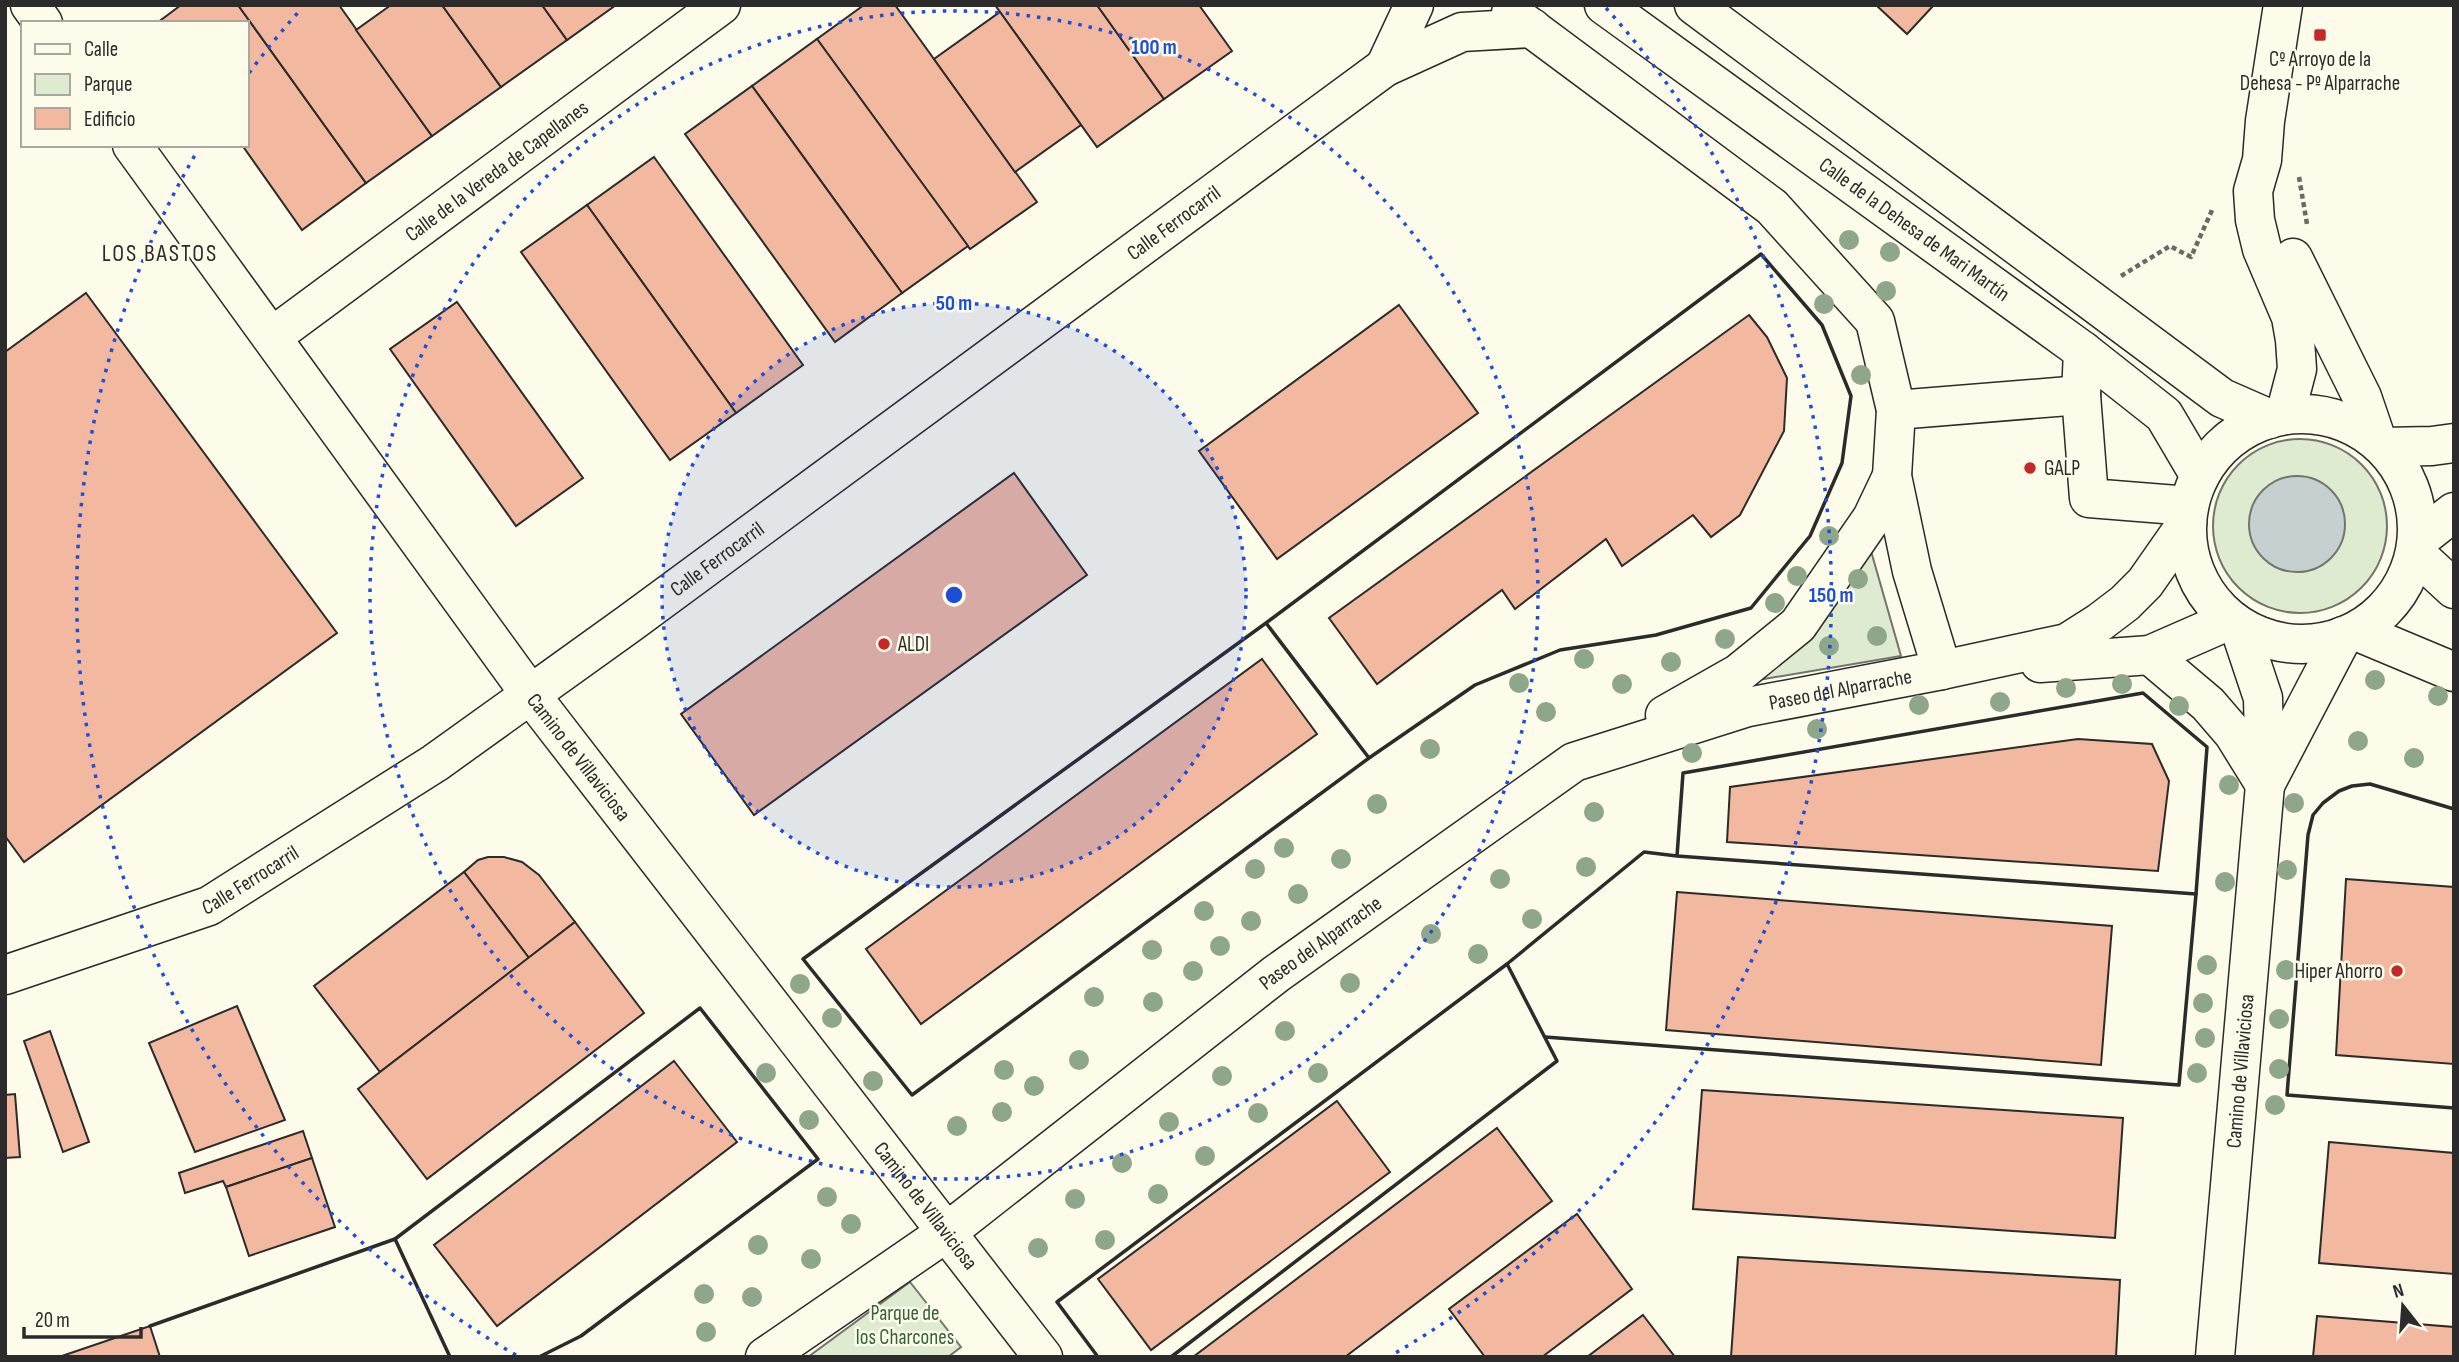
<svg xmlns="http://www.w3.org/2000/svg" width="2459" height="1362" font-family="'Sofia Sans Condensed',sans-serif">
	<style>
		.green { fill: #deebd1; stroke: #74746e; stroke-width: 2 }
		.water { fill: #c7d0d0; stroke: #74746e; stroke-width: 2 }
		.building { fill: #f2b8a0; stroke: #2b2b2b; stroke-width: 2 }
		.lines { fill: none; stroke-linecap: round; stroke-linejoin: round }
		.minor-casing { stroke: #2b2b2b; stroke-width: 41 }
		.path { stroke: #6a6964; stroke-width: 4.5; stroke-dasharray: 5 3.5; stroke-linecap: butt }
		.minor { stroke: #fdfbea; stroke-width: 38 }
		.wall { stroke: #2b2b2b; stroke-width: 3.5 }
		.tree { fill: #8ea78a }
		.ring { fill: none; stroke: #1d4ed8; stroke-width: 3.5; stroke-dasharray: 3.5 7 }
		.poi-dot { fill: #c62828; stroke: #fdfbea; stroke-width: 2.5 }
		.labels { text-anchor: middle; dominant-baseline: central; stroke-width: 5; stroke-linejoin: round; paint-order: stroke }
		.poi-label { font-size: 21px; fill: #2b2b2b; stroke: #fdfbea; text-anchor: start }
		.street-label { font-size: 21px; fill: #2b2b2b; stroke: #fdfbea }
		.park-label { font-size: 21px; fill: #34623c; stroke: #fdfbea }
		.quarter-label { font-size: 24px; letter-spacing: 2px; fill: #2b2b2b; stroke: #fdfbea }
		.centre { fill: #1d4ed8; stroke: #fdfbea; stroke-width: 3.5 }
		.ring-label { font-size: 21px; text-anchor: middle; font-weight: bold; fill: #1d4ed8; stroke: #fdfbea; stroke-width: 5; stroke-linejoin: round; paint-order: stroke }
	</style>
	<rect width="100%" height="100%" fill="#fdfbea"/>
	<g class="green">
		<circle cx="2300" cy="526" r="87"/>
		<polygon points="1869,544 1901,656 1758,680"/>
		<polygon points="910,1282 961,1347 948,1357 808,1357"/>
	</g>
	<circle class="water" cx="2297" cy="524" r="48"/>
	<g class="building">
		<polygon points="181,5 238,5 366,183 302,230 242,145 247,145 247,23 157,23"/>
		<polygon points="238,5 339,5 432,136 366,183"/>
		<polygon points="391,5 442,5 501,87 432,136 356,30"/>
		<polygon points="442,5 542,5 567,40 501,87"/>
		<polygon points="542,5 616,5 567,40"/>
		<polygon points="864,5 895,5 1037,202 970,249 817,39"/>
		<polygon points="995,5 1097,5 1164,99 1097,147"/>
		<polygon points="1097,5 1199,5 1232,51 1164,99"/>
		<polygon points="1876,5 1934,5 1907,34"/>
		<polygon points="1000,12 1081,125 1015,172 934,59"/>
		<polygon points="817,39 968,246 902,293 752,86"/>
		<polygon points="752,86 902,293 835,342 685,134"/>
		<polygon points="654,157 803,365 736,413 587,205"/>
		<polygon points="587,205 736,413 670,460 521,252"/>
		<polygon points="86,293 337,633 24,862 5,836 5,352"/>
		<polygon points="457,302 583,478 516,526 390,349"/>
		<polygon points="1399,305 1478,413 1277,559 1199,451"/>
		<polygon points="1749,315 1767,337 1787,378 1784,431 1740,515 1711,537 1693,515 1622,566 1606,539 1515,609 1502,590 1377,684 1329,618"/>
		<polygon points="1014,473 1087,575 754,815 681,714"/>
		<polygon points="1262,659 1317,734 921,1024 866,949"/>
		<polygon points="2078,739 2152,744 2169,781 2158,871 1727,842 1730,787"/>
		<polygon points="488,857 504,857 522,862 539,875 575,922 529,958 464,872 478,860"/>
		<polygon points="464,872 529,958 380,1072 314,986"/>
		<polygon points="2346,879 2454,887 2454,1064 2336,1055"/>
		<polygon points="1677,892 2112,926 2101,1065 1666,1030"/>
		<polygon points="575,922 644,1013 427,1179 358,1089"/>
		<polygon points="237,1006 285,1120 195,1152 149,1043"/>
		<polygon points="50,1031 89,1142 63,1152 24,1041"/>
		<polygon points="674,1061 737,1142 497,1326 434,1245"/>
		<polygon points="1702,1090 2123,1118 2115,1238 1693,1209"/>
		<polygon points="15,1094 20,1157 5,1158 5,1095"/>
		<polygon points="1337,1101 1390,1172 1151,1350 1098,1279"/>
		<polygon points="1497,1128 1552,1201 1345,1357 1193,1357"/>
		<polygon points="303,1131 312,1158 226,1187 223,1181 185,1193 179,1173"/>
		<polygon points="2329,1142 2454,1153 2454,1274 2319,1263"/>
		<polygon points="312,1158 335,1227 249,1256 226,1187"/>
		<polygon points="1577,1214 1632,1289 1542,1357 1485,1357 1449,1309"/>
		<polygon points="1738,1257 2120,1280 2116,1357 1731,1357"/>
		<polygon points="1643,1315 1675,1357 1587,1357"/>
		<polygon points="2317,1316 2454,1327 2454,1357 2313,1357"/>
		<polygon points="150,1326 160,1357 59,1357"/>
	</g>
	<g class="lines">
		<g class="minor-casing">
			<g id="minor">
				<polyline points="30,5 43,23"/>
				<path id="s1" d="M1604,5L2083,351L2164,415L2200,476"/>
				<polyline points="1694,5 2222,398 2270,419"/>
				<polyline points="2283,5 2265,121 2262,160 2253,191 2255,220 2262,249 2291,317 2295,340 2297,369 2285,415"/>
				<polyline points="1511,13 1772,207 1875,321 1896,410 1892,476 1912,571 1942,670"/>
				<polyline points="1385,67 1414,5"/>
				<path id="s2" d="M132,145L530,694L1043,1357"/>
				<polyline points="2293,258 2362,397 2377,441"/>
				<path id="s3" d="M273,336L721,5"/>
				<polyline points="2083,351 2081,395 2089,498 2189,506"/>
				<polyline points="1896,410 2081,395"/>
				<circle cx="2302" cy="529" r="115"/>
				<polyline points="2384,447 2432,446 2454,443"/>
				<polyline points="2417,541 2454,512"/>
				<polyline points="2415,553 2454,589"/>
				<polyline points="2356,631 2454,672"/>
				<polyline points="2150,655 2208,704 2233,733 2264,783"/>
				<polyline points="2040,663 2150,655 2230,620"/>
				<polyline points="1665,715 1739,673 1798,625 1872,518 1892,476"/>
				<polyline points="2266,783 2343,636"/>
				<path id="s4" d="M5,975L209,906L435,763L630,623L1385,67L1462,32L1532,28"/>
				<path id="s5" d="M765,1357L947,1232L1276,974L1574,762L1748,707L1942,670L2067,643L2100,622L2125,603L2145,583L2187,523"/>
				<path id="s6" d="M2215,1357L2265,785L2263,698L2239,626"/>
			</g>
		</g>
		<g class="path">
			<polyline points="2299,177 2307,224"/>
			<polyline points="2121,276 2170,246 2191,257 2213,208"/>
		</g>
		<use href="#minor" class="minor"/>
		<g class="wall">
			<polyline points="1266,623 1369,758 912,1095 803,959 1266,623 1761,254 1822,325 1851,396 1842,463 1810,536 1751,608 1656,635 1560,650 1475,685 1369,758"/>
			<polyline points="2454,809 2370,784 2352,786 2339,791 2323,803 2313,815 2308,835 2287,1095 2454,1108"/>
			<polyline points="1507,964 1644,852 1677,856 2196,894 2207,747 2143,693 1683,773 1677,856"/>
			<polyline points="1545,1037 2179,1085 2196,894"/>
			<polyline points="395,1239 700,1008 818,1159 581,1336 539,1357"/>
			<polyline points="150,1326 395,1239 450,1357"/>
			<polyline points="1098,1357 1057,1302 1507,964 1557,1061 1171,1357"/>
		</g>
	</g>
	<g class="tree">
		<circle cx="1849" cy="240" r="10"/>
		<circle cx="1890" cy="252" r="10"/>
		<circle cx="1886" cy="291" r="10"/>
		<circle cx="1824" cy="304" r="10"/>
		<circle cx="1861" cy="375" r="10"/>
		<circle cx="1829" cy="536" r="10"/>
		<circle cx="1797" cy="576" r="10"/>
		<circle cx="1858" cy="579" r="10"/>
		<circle cx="1775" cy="603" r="10"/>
		<circle cx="1877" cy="636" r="10"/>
		<circle cx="1725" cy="639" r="10"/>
		<circle cx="1829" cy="646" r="10"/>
		<circle cx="1584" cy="659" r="10"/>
		<circle cx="1671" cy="662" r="10"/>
		<circle cx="2375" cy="680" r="10"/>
		<circle cx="1519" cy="683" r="10"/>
		<circle cx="1622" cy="684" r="10"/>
		<circle cx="2122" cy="684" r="10"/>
		<circle cx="2066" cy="688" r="10"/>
		<circle cx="2438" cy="696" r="10"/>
		<circle cx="2000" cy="702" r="10"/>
		<circle cx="1919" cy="705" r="10"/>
		<circle cx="2179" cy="706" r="10"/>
		<circle cx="1546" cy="712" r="10"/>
		<circle cx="1817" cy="729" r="10"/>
		<circle cx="2358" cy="741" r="10"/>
		<circle cx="1430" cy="749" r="10"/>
		<circle cx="1692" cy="753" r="10"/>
		<circle cx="2414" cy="758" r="10"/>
		<circle cx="2229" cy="785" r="10"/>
		<circle cx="2294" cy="803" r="10"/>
		<circle cx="1377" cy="804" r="10"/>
		<circle cx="1594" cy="812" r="10"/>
		<circle cx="1284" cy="848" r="10"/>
		<circle cx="1341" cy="859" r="10"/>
		<circle cx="1586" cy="867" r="10"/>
		<circle cx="1255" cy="869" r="10"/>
		<circle cx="2287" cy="870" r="10"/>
		<circle cx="1500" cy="879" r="10"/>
		<circle cx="2225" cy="882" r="10"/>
		<circle cx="1298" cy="894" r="10"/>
		<circle cx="1204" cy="911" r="10"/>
		<circle cx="1532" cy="919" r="10"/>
		<circle cx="1251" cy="921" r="10"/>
		<circle cx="1431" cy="934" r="10"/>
		<circle cx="1220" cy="946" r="10"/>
		<circle cx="1152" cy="950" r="10"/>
		<circle cx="1478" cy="954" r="10"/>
		<circle cx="2207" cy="965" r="10"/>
		<circle cx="2286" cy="970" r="10"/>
		<circle cx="1193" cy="971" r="10"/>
		<circle cx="1350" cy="983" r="10"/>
		<circle cx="800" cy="984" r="10"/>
		<circle cx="1094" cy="997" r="10"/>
		<circle cx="1153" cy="1002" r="10"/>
		<circle cx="2203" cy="1003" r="10"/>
		<circle cx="832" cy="1018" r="10"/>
		<circle cx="2279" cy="1019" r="10"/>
		<circle cx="1285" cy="1031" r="10"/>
		<circle cx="2205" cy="1038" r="10"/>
		<circle cx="1079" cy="1060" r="10"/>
		<circle cx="2279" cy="1069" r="10"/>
		<circle cx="1004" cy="1070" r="10"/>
		<circle cx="766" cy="1073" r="10"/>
		<circle cx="1318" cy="1073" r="10"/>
		<circle cx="2197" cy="1073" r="10"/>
		<circle cx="1222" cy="1076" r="10"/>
		<circle cx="873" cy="1081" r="10"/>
		<circle cx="1034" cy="1086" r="10"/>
		<circle cx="2275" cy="1105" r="10"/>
		<circle cx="1002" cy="1112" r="10"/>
		<circle cx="1258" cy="1113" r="10"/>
		<circle cx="809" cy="1120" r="10"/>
		<circle cx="1169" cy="1122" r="10"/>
		<circle cx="957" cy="1126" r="10"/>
		<circle cx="1205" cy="1156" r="10"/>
		<circle cx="1122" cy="1163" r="10"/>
		<circle cx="1158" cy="1194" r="10"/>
		<circle cx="827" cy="1197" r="10"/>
		<circle cx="1075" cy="1199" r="10"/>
		<circle cx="851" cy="1224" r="10"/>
		<circle cx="1105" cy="1240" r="10"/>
		<circle cx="758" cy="1245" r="10"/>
		<circle cx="1038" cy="1248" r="10"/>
		<circle cx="811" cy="1259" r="10"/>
		<circle cx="704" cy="1294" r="10"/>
		<circle cx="752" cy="1297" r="10"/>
		<circle cx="706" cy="1332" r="10"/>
	</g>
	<circle cx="954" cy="595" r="292" fill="#1d4ed8" fill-opacity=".12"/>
	<g class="ring">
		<circle cx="954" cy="595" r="292"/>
		<circle cx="954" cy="595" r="584"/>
		<path d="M516 1355A877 877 0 0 1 198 150M249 73A877 877 0 0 1 302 8M1606 8A877 877 0 0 1 1392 1355"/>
	</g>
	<g class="poi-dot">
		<rect x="2313" y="28" width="14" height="14" rx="3.5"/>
		<circle cx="2030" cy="468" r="7"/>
		<circle cx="884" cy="644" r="7"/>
		<circle cx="2397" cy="971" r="7"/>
	</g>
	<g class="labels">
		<g class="poi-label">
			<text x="2320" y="59" text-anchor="middle">Cº Arroyo de la<tspan x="2320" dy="24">Dehesa - Pº Alparrache</tspan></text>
			<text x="2044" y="468">GALP</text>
			<text x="898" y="644">ALDI</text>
			<text x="2383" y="971" text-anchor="end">Hiper Ahorro</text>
		</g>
		<g class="street-label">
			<text stroke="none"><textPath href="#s3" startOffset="278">Calle de la Vereda de Capellanes</textPath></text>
			<text stroke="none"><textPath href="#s4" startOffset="1398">Calle Ferrocarril</textPath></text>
			<text stroke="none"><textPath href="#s1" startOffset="383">Calle de la Dehesa de Mari Martín</textPath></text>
			<text stroke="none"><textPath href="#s4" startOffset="831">Calle Ferrocarril</textPath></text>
			<text stroke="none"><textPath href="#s5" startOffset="1281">Paseo del Alparrache</textPath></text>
			<text stroke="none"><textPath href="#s2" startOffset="758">Camino de Villaviciosa</textPath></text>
			<text stroke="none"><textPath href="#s4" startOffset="264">Calle Ferrocarril</textPath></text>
			<text stroke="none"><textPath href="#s5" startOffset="693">Paseo del Alparrache</textPath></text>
			<text stroke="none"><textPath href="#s6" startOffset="287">Camino de Villaviciosa</textPath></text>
			<text stroke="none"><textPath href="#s2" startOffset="1325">Camino de Villaviciosa</textPath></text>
		</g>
		<g class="park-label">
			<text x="905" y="1313">Parque de<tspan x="905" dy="24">los Charcones</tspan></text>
		</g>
		<g class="quarter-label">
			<text x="160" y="253">LOS BASTOS</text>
		</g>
	</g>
	<circle cx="954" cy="595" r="10" class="centre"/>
	<g class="ring-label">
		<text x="1154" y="54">100 m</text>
		<text x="954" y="310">50 m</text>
		<text x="1831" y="602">150 m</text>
	</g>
	<rect width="2459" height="1362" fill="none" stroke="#2b2b2b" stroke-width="14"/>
	<rect x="21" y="21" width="228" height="126" fill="#fdfbea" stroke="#a9a89e" stroke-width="2"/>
	<rect x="35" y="44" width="35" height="10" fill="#fdfbea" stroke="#a9a89e" stroke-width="2"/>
	<text x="84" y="56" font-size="21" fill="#2b2b2b">Calle</text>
	<rect x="35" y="74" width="35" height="21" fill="#deebd1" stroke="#a9a89e" stroke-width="2"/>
	<text x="84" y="91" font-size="21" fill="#2b2b2b">Parque</text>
	<rect x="35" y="108" width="35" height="21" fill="#f2b8a0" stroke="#a9a89e" stroke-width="2"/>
	<text x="84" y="126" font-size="21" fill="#2b2b2b">Edificio</text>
	<g transform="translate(2403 1306) rotate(343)" stroke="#fdfbea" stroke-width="5" paint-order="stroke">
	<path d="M0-5L12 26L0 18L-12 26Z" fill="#2b2b2b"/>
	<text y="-10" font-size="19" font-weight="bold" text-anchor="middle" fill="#2b2b2b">N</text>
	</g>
	<path d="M24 1327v10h117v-10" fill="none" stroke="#2b2b2b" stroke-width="3.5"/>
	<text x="35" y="1327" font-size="21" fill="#2b2b2b" stroke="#fdfbea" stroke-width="5" paint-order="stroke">20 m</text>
</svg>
